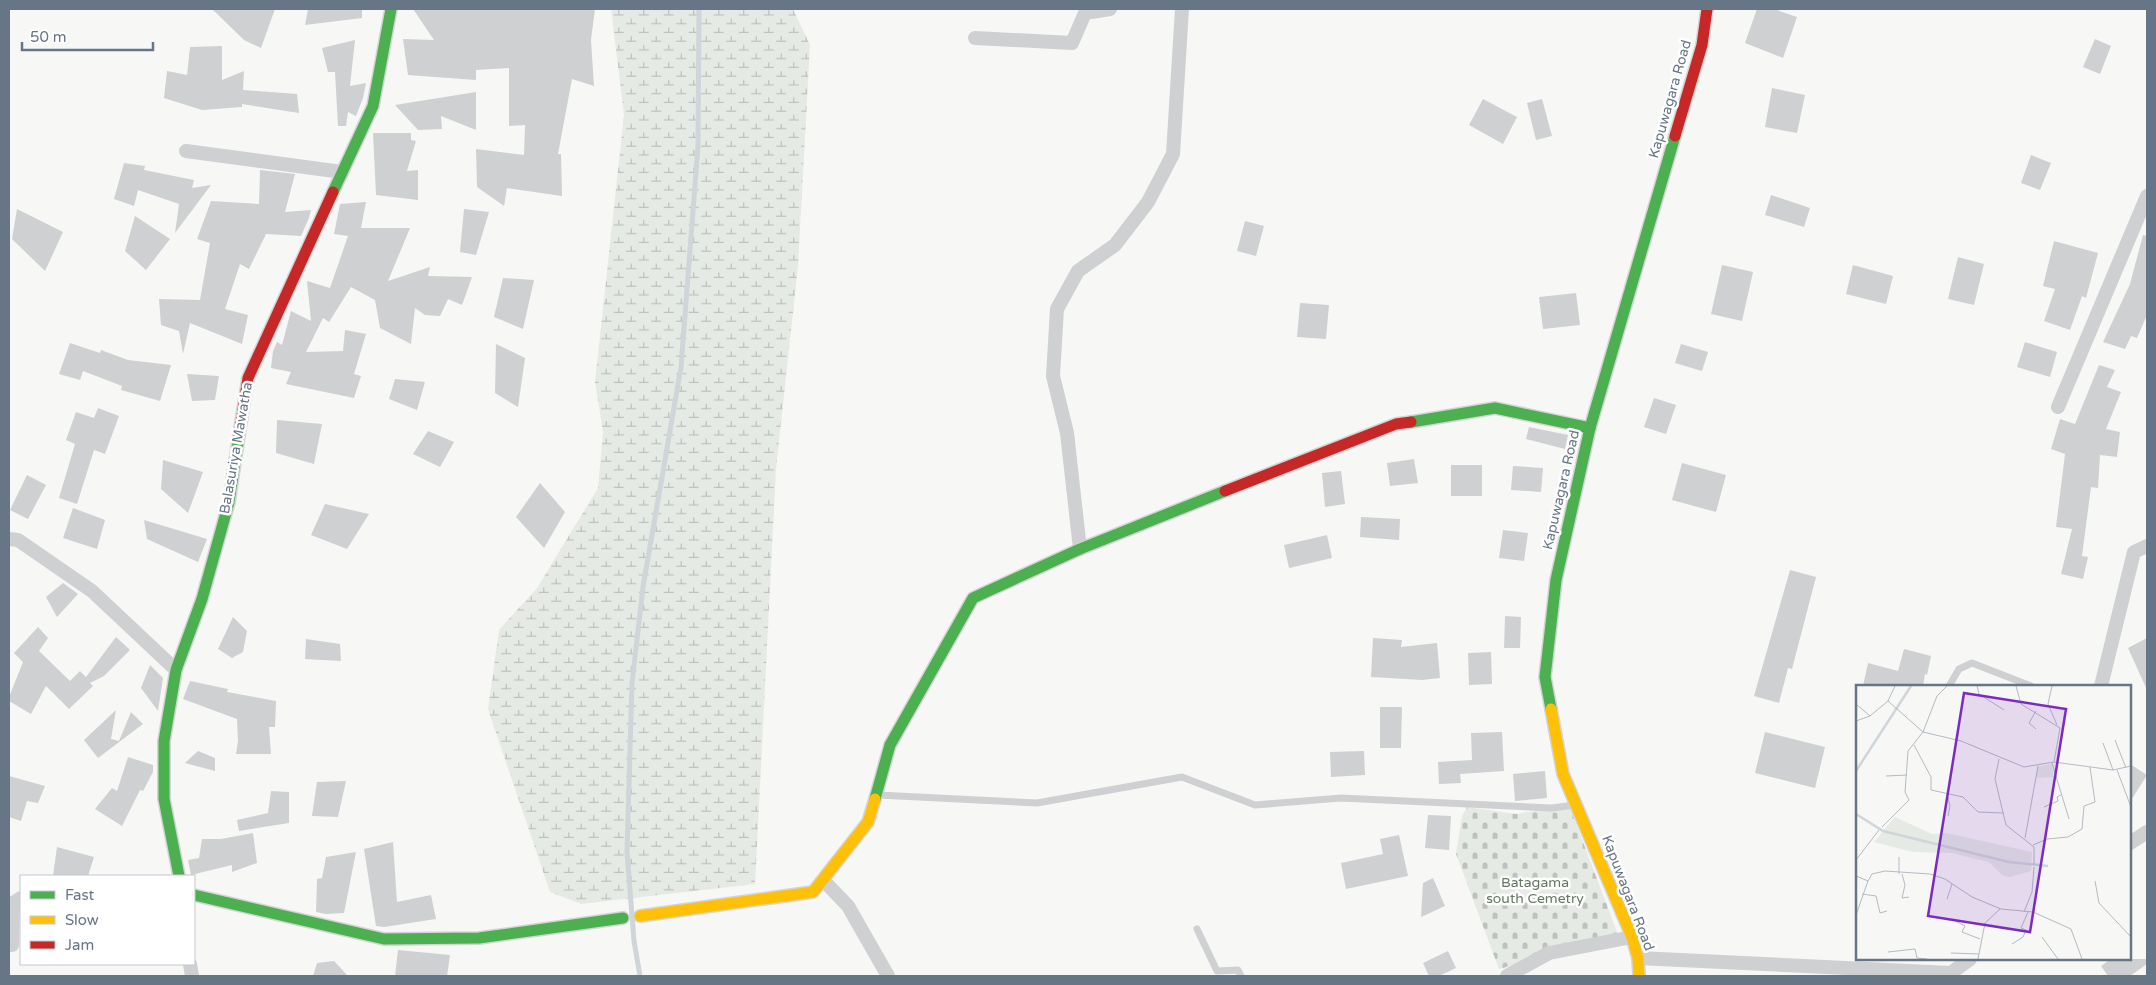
<svg xmlns="http://www.w3.org/2000/svg" width="2156" height="985" font-family="'Varela Round',sans-serif">
	<style>
		.wetland { fill: url(#wetland-marsh) }
		.cemetery { fill: url(#cemetery-stones) }
		.lines { fill: none; stroke-linecap: round; stroke-linejoin: round }
		.stream { stroke: #cfd5d9; stroke-width: 5 }
		.building { fill: #cfd0d1 }
		.fast-casing { stroke: #d3d4d5; stroke-width: 14 }
		.slow-casing { stroke: #d3d4d5; stroke-width: 14 }
		.jam-casing { stroke: #d3d4d5; stroke-width: 14 }
		.lane { stroke: #cfd0d1; stroke-width: 7 }
		.street { stroke: #cfd0d1; stroke-width: 14 }
		.fast { stroke: #4caf50; stroke-width: 11 }
		.slow { stroke: #ffc107; stroke-width: 11 }
		.jam { stroke: #c62828; stroke-width: 11 }
		.labels { text-anchor: middle; dominant-baseline: central; stroke-width: 5; stroke-linejoin: round; paint-order: stroke }
		.street-label { font-size: 14px; fill: #677686; stroke: #fff }
		.park-label { font-size: 14px; fill: #657862; stroke: #fff }
		.inset-river { fill: none; stroke: #cfd5d9; stroke-width: 2.5 }
		.inset-road { fill: none; stroke: #b4bbc2; stroke-width: 1 }
		.view { fill: #7b2cbf; fill-opacity: 0.15; stroke: #7b2cbf; stroke-width: 2.5 }
		.inset-edge { fill: none; stroke: #677686; stroke-width: 2.5 }
	</style>
	<defs>
		<pattern id="wetland-marsh" width="20" height="14" patternUnits="userSpaceOnUse" patternTransform="scale(1.25)"><rect width="20" height="14" fill="#e6eae4"/><path d="M1 5h8M5 5V1M11 12h8M15 12V8" fill="none" stroke="#bec2be"/></pattern>
		<pattern id="cemetery-stones" width="16" height="16" patternUnits="userSpaceOnUse" patternTransform="scale(1.25)"><rect width="16" height="16" fill="#e6eae4"/><path d="M2 7V4a2 2 0 0 1 4 0v3zM10 15v-3a2 2 0 0 1 4 0v3z" fill="#bec2be"/></pattern>
	</defs>
	<rect width="100%" height="100%" fill="#f7f7f6"/>
	<polygon class="wetland" points="611,9 793,9 810,45 798,266 776,469 755,884 581,904 550,892 488,709 499,630 537,588 598,488 603,432 595,382 624,115"/>
	<polygon class="cemetery" points="1569,805 1619,937 1499,969 1456,854 1462,816 1467,807 1516,814"/>
	<g class="lines">
		<polyline class="stream" points="640,976 634,941 627,852 632,683 643,587 681,367 698,146 699,9"/>
	</g>
	<g class="building">
		<polygon points="212,9 275,9 261,48 244,40"/>
		<polygon points="308,9 362,9 362,18 305,25"/>
		<polygon points="413,9 595,9 591,40 594,86 572,79 558,154 561,154 562,196 507,188 504,206 477,187 476,149 524,155 525,125 509,126 509,68 476,70 476,80 408,75 403,39 434,40"/>
		<polygon points="1757,9 1774,9 1797,17 1783,58 1745,43"/>
		<polygon points="2095,39 2111,46 2100,74 2083,67"/>
		<polygon points="355,40 350,86 366,83 363,98 356,116 348,112 346,126 338,126 335,72 328,72 322,48"/>
		<polygon points="222,46 222,80 244,71 243,90 297,94 299,113 242,104 242,107 202,110 164,98 167,71 187,75 190,47"/>
		<polygon points="1772,88 1805,95 1797,133 1765,127"/>
		<polygon points="476,92 476,130 441,116 442,129 418,130 395,105"/>
		<polygon points="1483,99 1517,117 1503,144 1469,125"/>
		<polygon points="1542,99 1552,136 1536,140 1527,103"/>
		<polygon points="373,133 411,133 411,140 416,141 407,171 418,170 418,200 376,195"/>
		<polygon points="2031,155 2051,163 2040,190 2021,183"/>
		<polygon points="124,163 145,166 144,170 194,180 192,188 211,185 175,233 179,204 138,190 134,206 114,199"/>
		<polygon points="260,170 295,174 285,212 311,210 309,218 301,236 266,234 249,269 240,264 225,309 248,315 242,344 190,323 183,354 179,331 161,325 159,299 200,300 210,243 197,239 211,201 259,204"/>
		<polygon points="1771,195 1810,208 1804,227 1765,215"/>
		<polygon points="366,202 361,228 410,228 388,281 430,267 428,276 472,277 462,305 448,299 440,316 425,315 415,308 411,344 380,328 375,300 351,287 329,322 323,318 306,352 343,351 345,330 366,334 354,374 361,376 354,398 286,384 291,372 271,368 273,351 277,342 282,345 291,311 311,321 307,281 330,288 348,236 334,234 340,204"/>
		<polygon points="17,209 63,232 45,271 12,239"/>
		<polygon points="464,209 489,212 476,255 460,252"/>
		<polygon points="135,216 170,239 146,270 125,251"/>
		<polygon points="1245,221 1264,226 1256,256 1237,251"/>
		<polygon points="2143,235 2147,236 2147,315 2137,338 2131,336 2125,349 2103,342 2130,284"/>
		<polygon points="2054,241 2098,253 2086,298 2082,296 2070,330 2044,321 2055,289 2043,286"/>
		<polygon points="1958,257 1984,264 1974,305 1948,299"/>
		<polygon points="1722,265 1753,272 1742,321 1711,314"/>
		<polygon points="1853,265 1893,276 1886,304 1846,294"/>
		<polygon points="503,278 534,280 523,329 494,317"/>
		<polygon points="1576,293 1580,325 1543,329 1539,297"/>
		<polygon points="1300,303 1329,305 1326,339 1297,337"/>
		<polygon points="2025,342 2057,352 2050,377 2017,367"/>
		<polygon points="70,343 100,353 101,350 128,360 171,365 160,401 121,390 122,386 83,371 80,380 59,374"/>
		<polygon points="496,344 525,358 518,407 495,393"/>
		<polygon points="1681,344 1708,352 1702,371 1675,363"/>
		<polygon points="2099,365 2115,370 2107,387 2121,392 2106,429 2120,432 2117,457 2100,455 2098,488 2091,487 2082,556 2088,557 2083,579 2061,574 2072,529 2056,527 2065,454 2051,449 2060,419 2075,424"/>
		<polygon points="187,374 219,376 215,400 192,401"/>
		<polygon points="395,379 425,382 417,410 389,399"/>
		<polygon points="1654,398 1676,405 1666,434 1644,427"/>
		<polygon points="98,408 119,416 105,454 94,450 77,504 59,498 75,444 66,440 76,412 94,418"/>
		<polygon points="277,420 322,424 314,464 276,453"/>
		<polygon points="1529,427 1568,435 1565,449 1526,439"/>
		<polygon points="428,431 454,442 440,467 413,454"/>
		<polygon points="1414,459 1418,483 1390,486 1387,463"/>
		<polygon points="163,460 203,472 188,513 161,489"/>
		<polygon points="1682,463 1726,475 1716,512 1672,500"/>
		<rect x="1451" y="465" width="31" height="31"/>
		<polygon points="1513,466 1543,468 1541,492 1511,490"/>
		<polygon points="1341,471 1345,504 1325,507 1322,473"/>
		<polygon points="27,475 46,485 28,519 10,510"/>
		<polygon points="540,483 565,512 544,548 516,517"/>
		<polygon points="325,504 369,514 347,549 311,535"/>
		<polygon points="73,508 105,520 97,549 63,538"/>
		<polygon points="1361,517 1400,519 1399,540 1360,537"/>
		<polygon points="144,520 207,539 198,562 147,539"/>
		<polygon points="1503,530 1528,533 1524,561 1499,558"/>
		<polygon points="1327,535 1332,558 1289,568 1284,545"/>
		<polygon points="1790,570 1816,577 1792,669 1788,668 1779,703 1754,696"/>
		<polygon points="63,583 78,594 57,617 46,597"/>
		<polygon points="1505,616 1521,617 1520,648 1504,648"/>
		<polygon points="233,617 247,631 243,652 232,658 218,649"/>
		<polygon points="38,627 48,638 39,651 70,681 80,671 86,677 116,637 130,650 104,676 90,683 93,686 69,709 46,686 31,714 9,701 9,697 23,662 14,653"/>
		<polygon points="1373,638 1402,640 1401,647 1437,643 1440,678 1422,680 1371,677"/>
		<polygon points="2147,638 2147,690 2128,648"/>
		<polygon points="306,639 340,644 341,661 305,659"/>
		<polygon points="1904,649 1931,656 1927,675 1925,674 1923,686 1863,686 1868,663 1898,671"/>
		<polygon points="1491,652 1492,684 1469,685 1468,653"/>
		<polygon points="150,665 163,678 158,711 141,688"/>
		<polygon points="190,681 228,689 227,692 276,701 275,727 269,727 271,754 236,754 238,741 237,719 183,699"/>
		<polygon points="1380,707 1402,707 1401,748 1380,748"/>
		<polygon points="116,710 111,739 119,741 131,712 143,724 98,758 84,740"/>
		<polygon points="1502,732 1504,771 1460,774 1461,783 1439,784 1438,762 1472,760 1471,733"/>
		<polygon points="1765,732 1825,747 1815,788 1755,773"/>
		<polygon points="198,751 215,758 215,771 185,763"/>
		<polygon points="1364,751 1365,775 1331,777 1330,752"/>
		<polygon points="128,757 153,765 153,772 143,791 140,790 122,826 95,809 112,788 117,791"/>
		<polygon points="2130,764 2147,775 2130,802"/>
		<polygon points="1545,771 1547,798 1515,801 1513,774"/>
		<polygon points="9,776 45,786 38,803 27,801 21,821 9,817"/>
		<polygon points="346,781 338,817 312,816 317,782"/>
		<polygon points="271,791 289,792 289,823 239,831 237,820 268,813"/>
		<polygon points="1428,815 1451,816 1449,850 1425,848"/>
		<polygon points="253,833 257,863 232,872 232,865 191,875 188,860 199,858 202,839 221,839"/>
		<polygon points="1399,835 1408,876 1346,889 1341,863 1383,854 1380,839"/>
		<polygon points="393,842 397,902 431,895 436,919 384,927 376,926 364,849"/>
		<polygon points="57,847 94,857 88,876 53,876"/>
		<polygon points="356,852 344,913 326,914 316,912 317,879 322,878 326,857"/>
		<polygon points="1433,878 1445,906 1421,917 1423,883"/>
		<polygon points="398,950 450,955 447,976 395,976"/>
		<polygon points="1448,951 1456,968 1439,976 1429,976 1423,963"/>
		<polygon points="2111,959 2147,959 2147,964 2130,976 2108,976 2101,966"/>
		<polygon points="334,961 348,976 313,976 317,963"/>
	</g>
	<g class="lines">
		<g class="fast-casing">
			<g id="fast">
				<polyline points="333,192 373,106 391,9"/>
				<polyline points="1411,422 1495,408 1590,428"/>
				<polyline points="1551,709 1545,677 1556,580 1590,428 1675,136"/>
				<polyline points="875,799 890,745 973,598 1080,549 1225,491"/>
				<polyline points="179,876 164,799 164,741 176,670 202,599 229,502 239,435"/>
				<polyline points="194,895 384,939 479,938 623,918"/>
			</g>
		</g>
		<g class="slow-casing">
			<g id="slow">
				<polyline points="1551,709 1563,774 1632,937 1638,958 1639,976"/>
				<polyline points="640,916 813,892 868,822 875,799"/>
			</g>
		</g>
		<g class="jam-casing">
			<g id="jam">
				<polyline points="1675,136 1702,45 1707,9"/>
				<polyline points="239,435 248,378 333,192"/>
				<polyline points="1225,491 1396,424 1411,422"/>
			</g>
		</g>
		<g class="lane">
			<polyline points="1949,686 1959,669 1972,663 2031,686"/>
			<polyline points="878,795 1037,803 1182,777 1255,805 1341,798 1552,808 1574,805"/>
			<polyline points="1197,929 1217,971 1238,970 1241,976"/>
		</g>
		<g class="street">
			<polyline points="975,38 1072,43 1085,13 1110,9"/>
			<polyline points="186,151 342,172"/>
			<polyline points="2058,407 2147,196"/>
			<polyline points="9,539 18,540 92,591 176,670"/>
			<polyline points="1080,549 1067,433 1053,376 1057,309 1078,271 1115,245 1148,202 1173,154 1182,9"/>
			<polyline points="2101,686 2134,552 2147,546"/>
			<polyline points="2130,843 2147,832"/>
			<polyline points="824,881 848,906 888,976"/>
			<polyline points="9,944 12,945 13,903 21,898"/>
			<polyline points="1638,958 1951,973 1970,959"/>
			<polyline points="190,964 192,976"/>
			<polyline points="1507,976 1549,953 1632,937"/>
		</g>
		<use href="#fast" class="fast"/>
		<use href="#slow" class="slow"/>
		<use href="#jam" class="jam"/>
	</g>
	<g class="labels">
		<g class="street-label">
			<text transform="translate(1670 99) rotate(-74)">Kapuwagara Road</text>
			<text transform="translate(236 448) rotate(-80)">Balasuriya Mawatha</text>
			<text transform="translate(1561 490) rotate(-77)">Kapuwagara Road</text>
			<text transform="translate(1628 893) rotate(69)">Kapuwagara Road</text>
		</g>
		<g class="park-label">
			<text x="1535" y="882">Batagama<tspan x="1535" dy="16">south Cemetry</tspan></text>
		</g>
	</g>
	<g transform="translate(1856 685)">
		<rect width="275" height="275" fill="#f7f7f6"/>
		<path d="M39,132L76,149L90,148L176,167L175,186L154,192L146,190L133,177L95,168L57,167L18,157Z" fill="#e6eae4"/>
		<path d="M196,79L197,92L181,93V82Z" fill="#e6eae4"/>
		<path class="inset-river" d="M0,86L55,1M0,129L27,146M27,146L153,177L192,181"/>
		<path class="inset-road" d="M121,1L123,9L148,25M160,1L165,19L204,43L198,77M196,1L192,19L201,40M32,16L67,47L105,56L168,82L198,77L257,85L275,81M0,19L14,31M0,36L14,31L32,16L39,1M180,44L173,38L180,26M259,55L270,83M247,58L257,85M58,60L75,92V105L107,112L122,127L147,128M143,74L139,94L150,140L178,162V180M196,78L213,134M261,85L275,122M30,91L51,90M91,109L94,121L92,131M188,122L202,116L201,112L205,110M26,142L53,115L49,107L52,66L67,47L81,11L91,1M169,153L182,81M177,160L191,154L212,152L226,144L228,121L239,117L234,82M43,172V189M0,175L23,145M46,189L49,200L46,213L53,212M0,191L12,196L16,189L29,186L74,189L89,194L116,212L145,224L177,227L215,244L226,274M239,196L243,218L275,252M6,209L20,211L24,228L31,226M91,214L96,199M168,227L176,207L178,182M0,230L12,196M97,235L109,241L106,247L124,254M186,252L202,274M156,259L167,252L170,245L165,243L172,227M32,267L59,264L61,273L71,274M95,268L123,269M122,274L129,238L144,224"/>
		<path class="view" d="M108,8L210,24L174,247L72,231Z"/>
		<rect width="275" height="275" class="inset-edge"/>
	</g>
	<rect width="2156" height="985" fill="none" stroke="#677686" stroke-width="20"/>
	<rect x="20" y="875" width="175" height="90" fill="#ffffff" stroke="#c2c8cf"/>
	<rect x="30" y="891" width="25" height="8" fill="#4caf50" stroke="#c2c8cf"/>
	<text x="65" y="900" font-size="15" fill="#677686">Fast</text>
	<rect x="30" y="916" width="25" height="8" fill="#ffc107" stroke="#c2c8cf"/>
	<text x="65" y="925" font-size="15" fill="#677686">Slow</text>
	<rect x="30" y="941" width="25" height="8" fill="#c62828" stroke="#c2c8cf"/>
	<text x="65" y="950" font-size="15" fill="#677686">Jam</text>
	<path d="M22 42v8h131v-8" fill="none" stroke="#677686" stroke-width="2.5"/>
	<text x="30" y="42" font-size="15" fill="#677686" stroke="#ffffff" stroke-width="4" paint-order="stroke">50 m</text>
</svg>
